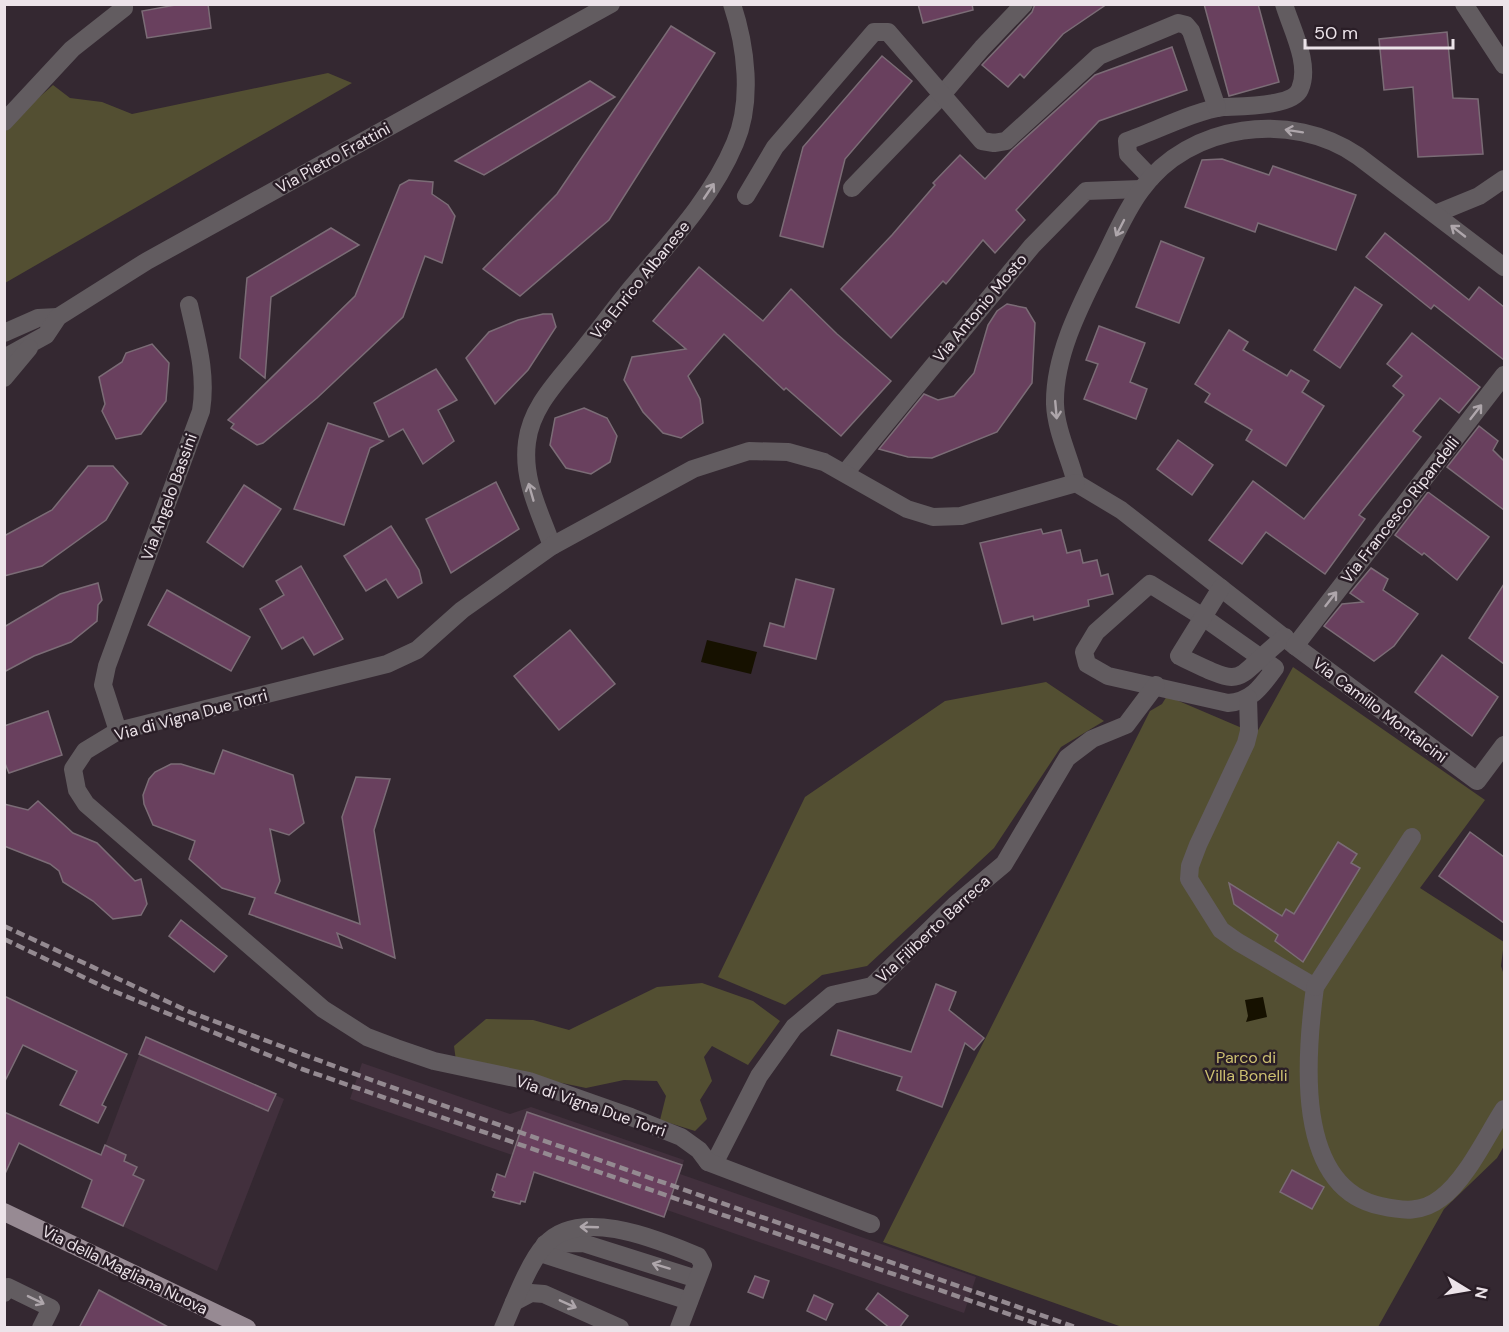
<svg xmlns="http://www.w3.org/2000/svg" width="1509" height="1332" font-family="'DM Sans',sans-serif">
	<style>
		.built { fill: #42303d }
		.green { fill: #534f32 }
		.water { fill: #161100 }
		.building { fill: #69405e; stroke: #7b6c76; stroke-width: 1.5 }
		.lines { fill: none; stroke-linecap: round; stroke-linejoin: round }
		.minor { stroke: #625c60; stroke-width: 18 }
		.major { stroke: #978a93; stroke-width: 18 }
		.rail { stroke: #948a91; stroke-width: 4.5; stroke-dasharray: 9 4.5; stroke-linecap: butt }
		.oneway { stroke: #aea6ab }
		.labels { text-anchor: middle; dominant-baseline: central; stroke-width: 5; stroke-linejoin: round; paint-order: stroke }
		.street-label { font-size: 16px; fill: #ece3e9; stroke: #2a1e27 }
		.park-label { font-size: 16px; fill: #cdc071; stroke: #2a1e27 }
	</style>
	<rect width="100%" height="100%" fill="#342831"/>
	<g class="built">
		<polygon points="146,1037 284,1099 217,1271 82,1207"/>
		<polygon points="362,1063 510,1114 531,1107 684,1160 680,1174 976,1277 964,1313 667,1210 664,1217 509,1164 512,1155 350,1099"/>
	</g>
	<g class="green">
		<polygon points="328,73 352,83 5,283 4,133 19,115 53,85 70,98 102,102 132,114"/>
		<polygon points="1293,667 1485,800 1420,888 1504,942 1501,966 1504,975 1504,1146 1497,1158 1444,1209 1378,1327 1122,1327 883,1242 1150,711 1162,704 1167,696 1256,734"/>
		<polygon points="1046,682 1104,721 1061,747 994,848 867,966 822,975 785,1005 718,977 805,797 945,701"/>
		<polygon points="702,983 753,1001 780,1021 748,1065 712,1046 704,1057 712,1081 700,1100 707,1119 695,1131 660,1120 666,1096 657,1081 624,1080 586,1088 456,1061 454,1046 486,1019 533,1020 569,1030 657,987"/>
	</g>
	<g class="water">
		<polygon points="707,640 757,652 751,674 701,662"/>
		<polygon points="1263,997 1267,1017 1246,1022 1248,1016 1245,1000"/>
	</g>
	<g class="building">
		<polygon points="181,4 208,4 211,28 147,38 142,11"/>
		<polygon points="918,4 972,4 973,10 923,23"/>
		<polygon points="1035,4 1107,4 1063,34 1024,78 1020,74 1008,87 982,65 1032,12"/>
		<polygon points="1204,4 1258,4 1279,82 1229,96"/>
		<polygon points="671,26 715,53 609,220 520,296 483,269 557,194"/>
		<polygon points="1447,32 1453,98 1478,99 1483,154 1418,157 1413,87 1384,90 1379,39"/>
		<polygon points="1172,47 1187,90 1099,121 1016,210 1025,220 995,253 983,240 946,284 943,281 891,338 841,289 892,235 935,185 933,183 960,155 985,179 1012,150 1095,75"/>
		<polygon points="882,56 912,81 845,159 823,247 780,236 803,147"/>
		<polygon points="590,81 615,97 484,175 455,161"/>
		<polygon points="1222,159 1269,175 1273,166 1356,195 1336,250 1258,223 1255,232 1185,207 1202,160"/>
		<polygon points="409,180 433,182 432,194 448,205 455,216 442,263 425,256 403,317 317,398 263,443 257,445 231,428 234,424 228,420 355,296 400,185"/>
		<polygon points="331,228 359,245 271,297 265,378 240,358 247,278"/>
		<polygon points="1385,233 1469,300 1479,287 1504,307 1504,360 1434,305 1431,309 1366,257"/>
		<polygon points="1161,241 1204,258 1179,323 1136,307"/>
		<polygon points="699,267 763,321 791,289 837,334 891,381 841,436 786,388 784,390 724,334 688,376 700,399 703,423 681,438 663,433 643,412 624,380 632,357 686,349 653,321"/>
		<polygon points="1355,287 1382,305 1340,368 1314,350"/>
		<polygon points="1007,304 1026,308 1035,323 1032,383 997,432 932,458 908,457 879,449 924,394 938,400 954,396 974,373 988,325 997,311"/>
		<polygon points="543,314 552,314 556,327 528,370 495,404 466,358 489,332 518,320"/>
		<polygon points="1099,326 1145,343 1130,382 1147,389 1136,419 1084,399 1098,364 1086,360"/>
		<polygon points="1229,330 1248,342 1243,350 1287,376 1291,370 1309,381 1302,392 1324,406 1286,466 1246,440 1252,430 1205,402 1210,394 1195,384"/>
		<polygon points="1412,333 1480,387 1459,413 1440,398 1413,431 1421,437 1359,515 1365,519 1325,574 1266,532 1242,564 1209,540 1253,481 1304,519 1404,395 1393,386 1402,376 1387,364"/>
		<polygon points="152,344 169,363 166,401 141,434 116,439 102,411 105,404 99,377 122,362 126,353"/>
		<polygon points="436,369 457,400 438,410 454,441 423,464 403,429 389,437 374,403"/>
		<polygon points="584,408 607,418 617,436 610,462 591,474 566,468 550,445 555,418"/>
		<polygon points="328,423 383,441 370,448 344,525 294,509"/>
		<polygon points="1479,426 1498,441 1493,450 1504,461 1504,510 1447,467"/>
		<polygon points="1178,440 1213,465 1192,495 1157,469"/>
		<polygon points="88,466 113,466 128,483 106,520 42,566 4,576 4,536 52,510"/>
		<polygon points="496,482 519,529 451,573 426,519"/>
		<polygon points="244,485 281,509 243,567 207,542"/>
		<polygon points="1428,492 1489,537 1457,580 1424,553 1422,555 1395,535"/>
		<polygon points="391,526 419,570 422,583 398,598 386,579 366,591 344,556"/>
		<polygon points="1041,529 1043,534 1061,530 1067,553 1080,550 1083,563 1097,560 1101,576 1108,574 1113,594 1088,600 1089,606 1034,620 1033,616 1002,624 980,543"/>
		<polygon points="301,566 343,639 314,655 303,637 282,649 260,609 284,595 276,581"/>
		<polygon points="1371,568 1388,579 1383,590 1418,614 1394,646 1374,661 1324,626 1342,604 1363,602 1350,593"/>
		<polygon points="796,579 834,589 816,659 764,646 770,623 784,627"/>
		<polygon points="98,583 102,600 98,605 97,621 71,642 34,656 4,672 4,627 60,594"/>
		<polygon points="1504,584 1504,664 1469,638"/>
		<polygon points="167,590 250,637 231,671 148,625"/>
		<polygon points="570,630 615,684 559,730 514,676"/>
		<polygon points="1442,655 1498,697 1472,736 1415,692"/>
		<polygon points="48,711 62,755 9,773 4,761 4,726"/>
		<polygon points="223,750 293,775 304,823 289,835 270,829 280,881 275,893 360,924 342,817 356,777 390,779 374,830 395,958 337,933 342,948 249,914 255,898 222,888 189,859 195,841 153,825 144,804 143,795 149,779 155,772 171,764 181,764 214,774"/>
		<polygon points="38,801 73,833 97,843 135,881 141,879 147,904 141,915 113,919 93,901 63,882 59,871 50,864 4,846 4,804 28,810"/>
		<polygon points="1470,832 1504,857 1504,923 1439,876"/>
		<polygon points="1338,842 1357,854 1351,863 1360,868 1303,962 1275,941 1278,935 1234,904 1229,883 1282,916 1286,909 1294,914"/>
		<polygon points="181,920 227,956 214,972 169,936"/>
		<polygon points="936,984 956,992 949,1010 984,1038 974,1050 965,1043 942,1107 897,1090 902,1077 831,1055 838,1030 911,1052"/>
		<polygon points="4,996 127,1054 102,1105 106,1107 98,1123 60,1105 77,1071 23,1045 4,1083"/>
		<polygon points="146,1037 276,1094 268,1111 139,1054"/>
		<polygon points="4,1112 101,1155 105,1145 126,1155 124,1161 137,1167 133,1175 144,1180 123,1226 82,1207 92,1180 19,1143 4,1176"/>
		<polygon points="527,1112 682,1165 664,1217 534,1172 525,1202 521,1201 520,1204 493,1197 495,1192 492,1190 497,1174 505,1177"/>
		<polygon points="1292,1170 1324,1187 1312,1209 1280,1192"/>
		<polygon points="755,1276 769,1281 763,1298 748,1292"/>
		<polygon points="99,1290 170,1328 79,1328"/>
		<polygon points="878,1293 908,1316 899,1328 890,1328 866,1309"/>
		<polygon points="814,1295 833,1304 826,1320 807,1311"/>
	</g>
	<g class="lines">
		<g class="minor">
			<polyline points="1464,4 1504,65"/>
			<polyline points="4,122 72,49 124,8 124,4"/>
			<path d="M1151,178L1128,154L1127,141C1153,132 1197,110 1223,107C1240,106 1293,107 1300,89C1311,64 1291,28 1284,4"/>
			<polyline points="852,188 941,96 982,48 1024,4"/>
			<polyline points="746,196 775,147 874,32 888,32 982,141 994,143 1006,141 1099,56 1178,23 1186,25 1191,31 1217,108"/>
			<polyline points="1435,214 1479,196 1504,179"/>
			<polyline points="4,333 38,318 58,317"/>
			<polyline points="4,358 46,335 58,317 147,261 611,4"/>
			<polyline points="4,378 29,348"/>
			<polyline points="845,473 1032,246 1086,191 1141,189"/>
			<path d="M1076,483C1070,458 1056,431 1055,404C1054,358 1078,310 1098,270C1112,244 1123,214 1141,190C1189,123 1292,110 1358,156L1504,267"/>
			<polyline points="1076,483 1121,510 1295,646 1477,781 1504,745"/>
			<path d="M552,546C540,512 522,480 527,442C531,408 556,383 577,357C596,334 614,309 633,286C671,241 712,198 735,143C753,101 746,46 732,4"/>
			<path d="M1150,584L1203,617L1275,668C1261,687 1252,701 1228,703L1108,676L1087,664L1084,652L1096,632Z"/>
			<path d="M1221,588L1179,656C1250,690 1229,682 1285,637"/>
			<polyline points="1295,646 1504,375"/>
			<path d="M1248,698L1249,731L1246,743L1198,845L1190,866L1189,879L1221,930L1238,942L1315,987C1306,1054 1293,1188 1381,1206C1403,1211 1422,1213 1441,1198C1466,1180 1487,1135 1504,1109"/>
			<path d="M118,731L103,685L107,666L201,411C207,374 197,341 189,305"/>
			<polyline points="1315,987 1412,837"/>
			<polyline points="708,1162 717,1158 759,1076 794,1027 832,995 872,986 955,905 1004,864 1067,758 1092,739 1126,725 1156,685"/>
			<polyline points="871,1224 708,1162 699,1150 681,1137 631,1117 529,1081 434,1061 396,1048 367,1037 323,1009 86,804 77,790 73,769 85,751 118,731 387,664 417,650 462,610 552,546 693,469 749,451 788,452 824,462 907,509 933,517 961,516 1076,483"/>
			<polyline points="545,1244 583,1243 697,1279"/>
			<polyline points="540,1253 689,1301"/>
			<polyline points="4,1293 8,1287 51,1308 41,1328"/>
			<polyline points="514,1302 531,1293 544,1294 620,1328"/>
			<path d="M503,1328C513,1305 529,1262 545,1245C579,1206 658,1240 698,1256L703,1265L679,1328"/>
		</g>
		<polyline class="major" points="4,1212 247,1328"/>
		<g class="rail">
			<polyline points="4,926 190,1012 374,1081 1078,1328"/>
			<polyline points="4,939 106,988 302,1069 1049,1328"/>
		</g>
	</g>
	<defs><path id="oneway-shaft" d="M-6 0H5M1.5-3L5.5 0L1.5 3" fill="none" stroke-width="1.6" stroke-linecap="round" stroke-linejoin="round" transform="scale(1.5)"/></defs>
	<g class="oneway">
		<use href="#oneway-shaft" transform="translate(1294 131) rotate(-171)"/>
		<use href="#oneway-shaft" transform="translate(709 191) rotate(-56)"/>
		<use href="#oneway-shaft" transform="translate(1120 228) rotate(117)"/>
		<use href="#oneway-shaft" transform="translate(1458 231) rotate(-142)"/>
		<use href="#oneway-shaft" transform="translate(1056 410) rotate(85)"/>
		<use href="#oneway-shaft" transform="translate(1476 412) rotate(-52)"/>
		<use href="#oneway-shaft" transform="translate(531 492) rotate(-106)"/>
		<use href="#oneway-shaft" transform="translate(1331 599) rotate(-52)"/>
		<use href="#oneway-shaft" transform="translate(589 1227) rotate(-178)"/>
		<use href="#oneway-shaft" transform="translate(661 1266) rotate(-163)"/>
		<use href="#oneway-shaft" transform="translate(36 1300) rotate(26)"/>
		<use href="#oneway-shaft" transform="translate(568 1304) rotate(24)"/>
	</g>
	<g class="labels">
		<g class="street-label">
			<text transform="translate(333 158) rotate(-29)">Via Pietro Frattini</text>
			<text transform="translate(640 280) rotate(-51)">Via Enrico Albanese</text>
			<text transform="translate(980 308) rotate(-50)">Via Antonio Mosto</text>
			<text transform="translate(169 497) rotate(-70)">Via Angelo Bassini</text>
			<text transform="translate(1400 510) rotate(-52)">Via Francesco Ripandelli</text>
			<text transform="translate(1380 710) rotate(37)">Via Camillo Montalcini</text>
			<text transform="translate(191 715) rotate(-15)">Via di Vigna Due Torri</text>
			<text transform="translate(933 929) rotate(-43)">Via Filiberto Barreca</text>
			<text transform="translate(591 1106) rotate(19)">Via di Vigna Due Torri</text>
			<text transform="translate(125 1270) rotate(26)">Via della Magliana Nuova</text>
		</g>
		<g class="park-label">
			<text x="1246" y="1057">Parco di<tspan x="1246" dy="18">Villa Bonelli</tspan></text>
		</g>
	</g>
	<rect width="1509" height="1332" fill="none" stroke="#ece3e9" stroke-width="12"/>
	<g transform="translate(1467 1290) rotate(101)" stroke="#2a1e27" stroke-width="4.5" paint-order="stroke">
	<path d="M0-4.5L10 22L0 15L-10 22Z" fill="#ece3e9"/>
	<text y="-9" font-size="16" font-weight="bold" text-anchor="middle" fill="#ece3e9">N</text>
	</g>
	<path d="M1305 39v9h148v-9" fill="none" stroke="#ece3e9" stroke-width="3"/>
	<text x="1314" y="39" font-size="18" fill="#ece3e9" stroke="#2a1e27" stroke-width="4.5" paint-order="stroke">50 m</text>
</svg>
